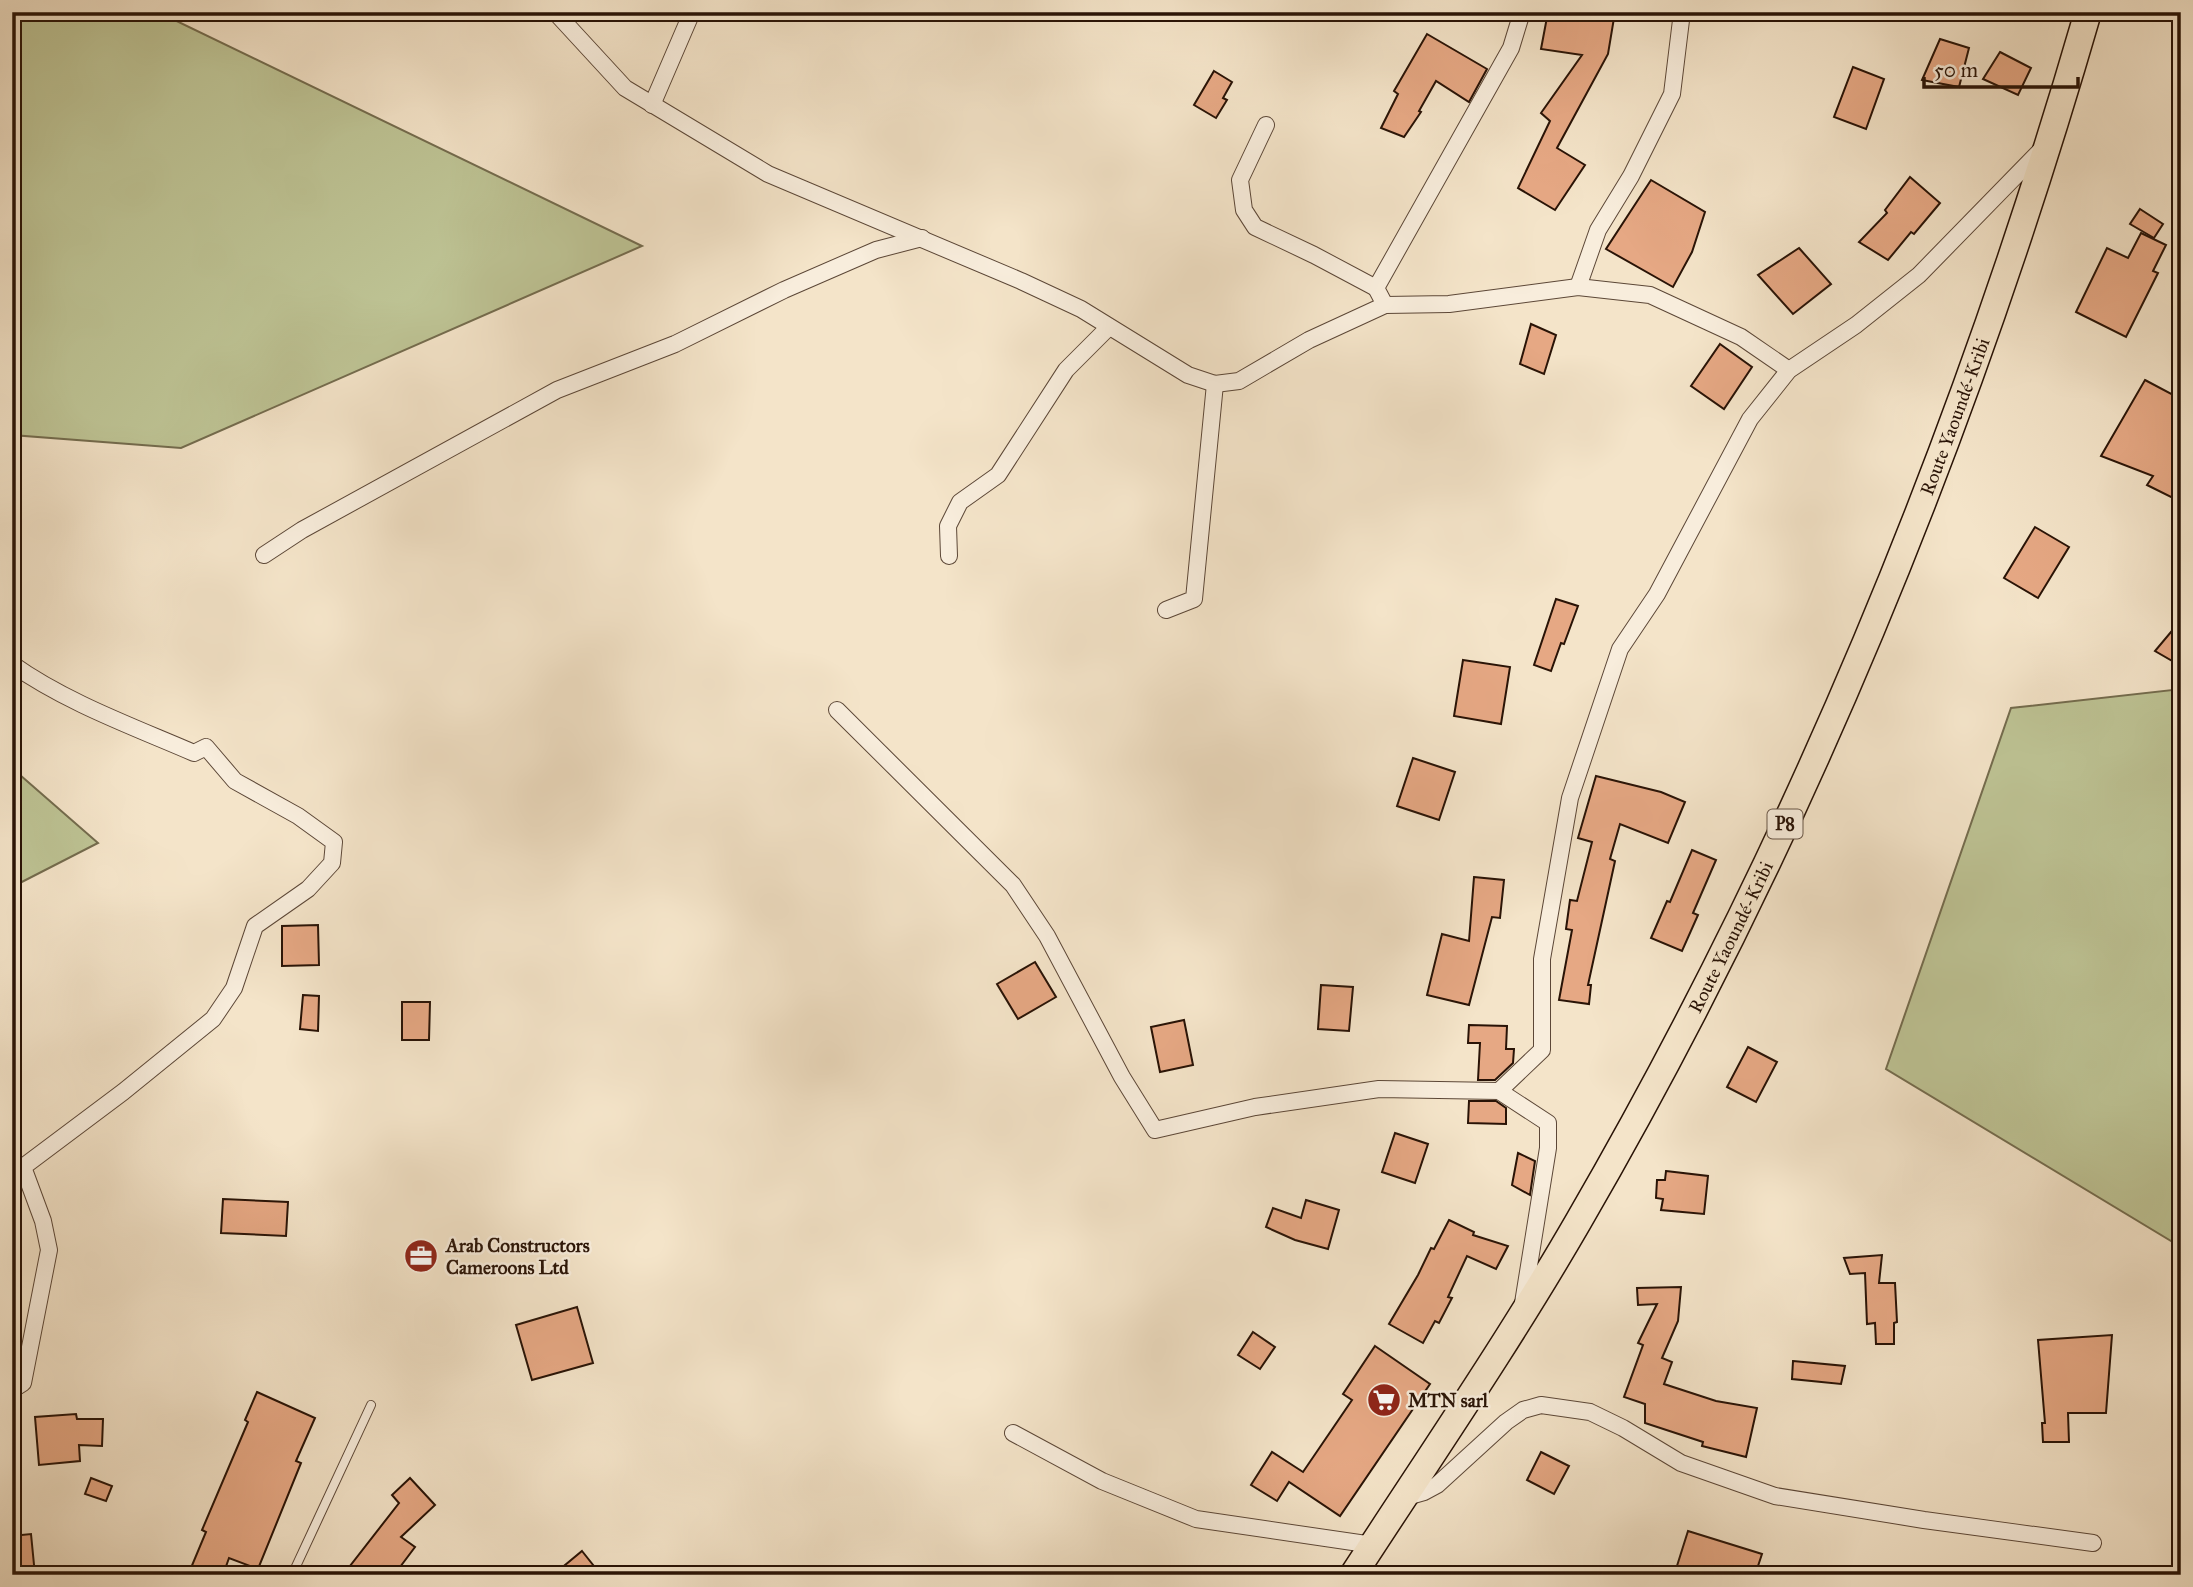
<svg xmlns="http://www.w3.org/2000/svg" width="2193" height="1587" font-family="'IM FELL Great Primer',serif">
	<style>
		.green { fill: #bec495; stroke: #746c4e; stroke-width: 2 }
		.building { fill: #e6a884; stroke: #291306; stroke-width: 2 }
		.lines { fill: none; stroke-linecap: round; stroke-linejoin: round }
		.lane-casing { stroke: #5c4737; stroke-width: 10 }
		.street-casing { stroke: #5c4737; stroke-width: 18 }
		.primary-casing { stroke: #291306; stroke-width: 29 }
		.lane { stroke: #f8eddc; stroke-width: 8 }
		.street { stroke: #f8eddc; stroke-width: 16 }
		.primary { stroke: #f4e4c9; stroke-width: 26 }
		.labels { text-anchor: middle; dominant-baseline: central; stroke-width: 5; stroke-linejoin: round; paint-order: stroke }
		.shield { fill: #f8eddc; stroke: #675446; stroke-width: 2 }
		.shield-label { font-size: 18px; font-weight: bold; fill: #291306 }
		.street-label { font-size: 19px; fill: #291306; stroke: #f8eddc }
		.poi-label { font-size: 19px; font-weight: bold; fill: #291306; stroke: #f8eddc; text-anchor: start }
	</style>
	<rect width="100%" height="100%" fill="#f4e4c9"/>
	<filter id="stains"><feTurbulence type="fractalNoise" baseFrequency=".00286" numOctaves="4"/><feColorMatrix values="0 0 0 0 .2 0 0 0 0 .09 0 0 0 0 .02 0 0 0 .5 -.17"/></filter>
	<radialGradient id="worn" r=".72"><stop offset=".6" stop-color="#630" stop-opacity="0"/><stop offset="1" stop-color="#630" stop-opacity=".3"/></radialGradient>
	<g class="green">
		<polygon points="12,12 158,12 642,246 181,448 12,435"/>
		<polygon points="2181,689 2181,1247 1886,1069 2011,708"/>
		<polygon points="12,768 98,843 12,887"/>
	</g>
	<g class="building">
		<polygon points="1548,12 1615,12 1608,54 1557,148 1585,165 1555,210 1518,188 1550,121 1541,113 1582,55 1541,49"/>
		<polygon points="1427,34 1487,69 1469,102 1436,81 1419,111 1421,112 1404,137 1381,128 1398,94 1394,91"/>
		<polygon points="1940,39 1969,48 1959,87 1922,80"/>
		<polygon points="2000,52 2031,68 2018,95 1983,79"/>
		<polygon points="1853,67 1884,79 1866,129 1834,117"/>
		<polygon points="1214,71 1232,82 1223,98 1227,100 1216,118 1194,105"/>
		<polygon points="1910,177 1940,203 1914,234 1911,232 1888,260 1859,242 1887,213 1885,210"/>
		<polygon points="1651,180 1705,212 1692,252 1673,287 1606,249"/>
		<polygon points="2140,209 2163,224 2154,238 2130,224"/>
		<polygon points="2141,233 2166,245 2153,271 2158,273 2126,337 2076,312 2107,248 2128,258"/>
		<polygon points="1799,248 1831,284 1793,314 1758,275"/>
		<polygon points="1531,324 1556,335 1544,374 1520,364"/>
		<polygon points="1720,344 1752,367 1724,409 1691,386"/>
		<polygon points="2145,380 2181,399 2181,502 2147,485 2153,476 2101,456"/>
		<polygon points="2035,527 2069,547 2038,598 2004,578"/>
		<polygon points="1556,599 1578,606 1564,644 1561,643 1551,671 1534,665"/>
		<polygon points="2181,620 2181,666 2155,651"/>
		<polygon points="1463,660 1510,667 1501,724 1454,716"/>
		<polygon points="1413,758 1455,772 1439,820 1397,806"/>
		<polygon points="1596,776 1661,792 1685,802 1668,843 1620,824 1610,859 1615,861 1588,985 1591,985 1589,1004 1559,1000 1572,930 1566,929 1570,900 1577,901 1592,842 1578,838"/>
		<polygon points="1692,850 1716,860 1693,913 1698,915 1682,951 1651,938 1667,901 1670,902"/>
		<polygon points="1474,877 1504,880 1500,918 1492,917 1469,1005 1427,995 1442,934 1469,941"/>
		<polygon points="318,925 319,965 282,966 282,926"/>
		<polygon points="1035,962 1056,997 1018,1019 997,984"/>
		<polygon points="1321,985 1353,987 1349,1031 1318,1029"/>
		<polygon points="303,995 319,996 318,1031 300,1029"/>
		<polygon points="402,1002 430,1002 429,1040 402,1040"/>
		<polygon points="1184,1020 1193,1065 1160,1072 1151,1027"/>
		<polygon points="1469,1025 1507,1026 1506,1049 1514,1049 1513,1063 1495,1080 1478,1080 1480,1043 1468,1043"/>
		<polygon points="1748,1047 1777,1062 1756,1102 1727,1087"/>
		<polygon points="1469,1101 1496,1101 1506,1108 1506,1124 1468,1123"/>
		<polygon points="1395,1133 1428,1144 1415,1183 1382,1172"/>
		<polygon points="1518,1153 1535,1161 1530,1195 1512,1185"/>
		<polygon points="1666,1171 1708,1176 1704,1214 1661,1210 1663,1199 1656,1198 1657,1180 1665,1180"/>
		<polygon points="223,1199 288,1202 286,1236 221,1233"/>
		<polygon points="1306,1200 1339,1210 1328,1249 1295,1240 1266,1227 1273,1208 1301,1218"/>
		<polygon points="1449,1220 1474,1232 1473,1235 1508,1246 1496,1269 1467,1256 1448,1297 1452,1298 1439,1323 1435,1321 1423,1343 1389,1324 1418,1275 1431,1248 1434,1249"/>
		<polygon points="1882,1255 1879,1283 1895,1283 1897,1322 1894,1323 1894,1344 1876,1344 1875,1323 1867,1324 1865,1273 1850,1274 1844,1258"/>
		<polygon points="1681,1287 1678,1321 1662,1358 1672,1362 1664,1384 1716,1401 1757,1408 1746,1457 1702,1446 1703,1442 1645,1423 1645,1404 1624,1397 1643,1345 1638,1343 1657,1304 1638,1305 1637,1288"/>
		<polygon points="577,1307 593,1363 532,1380 516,1325"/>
		<polygon points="1253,1332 1275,1347 1260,1369 1238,1355"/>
		<polygon points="2112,1335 2106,1413 2068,1413 2069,1442 2043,1442 2042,1423 2045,1423 2038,1340"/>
		<polygon points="1375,1346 1430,1384 1340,1516 1289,1482 1277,1501 1251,1485 1272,1452 1303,1472 1352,1400 1343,1394"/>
		<polygon points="1793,1361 1845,1366 1841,1384 1792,1379"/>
		<polygon points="257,1392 315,1418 296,1461 301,1463 258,1569 229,1558 223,1575 188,1575 206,1532 202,1530 248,1422 245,1420"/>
		<polygon points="76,1414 77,1419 103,1419 102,1446 79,1445 80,1461 39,1465 35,1417"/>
		<polygon points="1541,1452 1569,1466 1554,1494 1527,1480"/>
		<polygon points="91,1478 112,1486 106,1501 85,1494"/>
		<polygon points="410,1478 435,1505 401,1537 415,1547 394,1575 343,1575 399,1503 392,1495"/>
		<polygon points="1688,1531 1762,1554 1755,1575 1694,1575 1676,1569"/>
		<polygon points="31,1534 35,1575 12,1575 12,1536"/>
		<polygon points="582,1551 601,1575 553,1575"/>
	</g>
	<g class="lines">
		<g class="lane-casing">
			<polyline id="lane" points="292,1575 371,1405"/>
		</g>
		<g class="street-casing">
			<g id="street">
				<polyline points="555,12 625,88 768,174 1021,281 1081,309 1188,375 1215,384 1239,381 1309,340 1385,305 1449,304 1578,287 1650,295 1741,337 1789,370"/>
				<polyline points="652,105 692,12"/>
				<polyline points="1266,125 1240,180 1244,210 1255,227 1314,255 1376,288"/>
				<polyline points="1578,287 1598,230 1631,176 1672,94 1682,12"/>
				<polyline points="1385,305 1376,288 1511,48 1522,12"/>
				<polyline points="264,555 302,530 557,390 675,344 784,290 876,250 922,238"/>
				<polyline points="949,556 948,526 960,502 998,475 1066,370 1109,327"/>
				<polyline points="1166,610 1194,599 1215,384"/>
				<path d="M12,664C65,702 134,727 194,753L206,747L235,781L298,816L334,842L332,863L308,889L255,926L234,988L213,1019L123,1092L23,1167L43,1221L49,1250L23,1383L12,1390"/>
				<polyline points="837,710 1013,885 1047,936 1122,1077 1155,1130 1255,1107 1379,1089 1499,1091 1548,1123 1548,1148 1523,1303"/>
				<polyline points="1499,1091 1542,1050 1542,959 1570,798 1620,649 1657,594 1750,419 1789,370 1856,325 1919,275 2042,149"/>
				<polyline points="1013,1433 1102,1481 1196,1519 1373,1545"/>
				<polyline points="1403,1498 1424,1492 1437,1485 1506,1422 1523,1410 1541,1405 1590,1412 1623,1428 1681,1463 1775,1496 1924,1520 2093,1543"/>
			</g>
		</g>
		<g class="primary-casing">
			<g id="primary">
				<path id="s1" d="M1353,1575C1429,1458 1508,1343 1578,1222C1798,843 1966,433 2088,12"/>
			</g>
		</g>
		<use href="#lane" class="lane"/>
		<use href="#street" class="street"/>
		<use href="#primary" class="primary"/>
	</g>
	<defs>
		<g id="office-disc" transform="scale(1.75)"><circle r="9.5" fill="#8f2418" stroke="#f8eddc"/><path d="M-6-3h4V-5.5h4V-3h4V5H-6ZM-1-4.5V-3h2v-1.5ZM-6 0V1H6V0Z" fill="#fff"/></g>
		<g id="supermarket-disc" transform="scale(1.75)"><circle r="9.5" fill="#8f2418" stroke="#f8eddc"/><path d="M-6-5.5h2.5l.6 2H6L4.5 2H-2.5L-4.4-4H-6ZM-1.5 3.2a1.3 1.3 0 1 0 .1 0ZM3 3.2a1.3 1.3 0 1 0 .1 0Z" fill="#fff"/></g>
	</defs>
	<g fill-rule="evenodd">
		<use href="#office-disc" x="421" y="1256"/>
		<use href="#supermarket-disc" x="1384" y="1400"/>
	</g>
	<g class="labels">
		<rect class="shield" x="1767.5" y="809.5" width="35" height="29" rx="5"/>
		<g class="shield-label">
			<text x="1785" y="824">P8</text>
		</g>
		<g class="street-label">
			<text stroke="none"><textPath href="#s1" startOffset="1309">Route Yaoundé-Kribi</textPath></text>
			<text stroke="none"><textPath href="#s1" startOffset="742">Route Yaoundé-Kribi</textPath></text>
		</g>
		<g class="poi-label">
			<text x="446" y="1245">Arab Constructors<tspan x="446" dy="22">Cameroons Ltd</tspan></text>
			<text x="1408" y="1400">MTN sarl</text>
		</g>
	</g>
	<rect width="2193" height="1587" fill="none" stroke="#f4e4c9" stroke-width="42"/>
	<rect x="14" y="14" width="2165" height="1559" fill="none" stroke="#291306" stroke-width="3.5"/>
	<rect x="21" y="21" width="2151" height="1545" fill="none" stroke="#291306" stroke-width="2"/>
	<path d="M1924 77v10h154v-10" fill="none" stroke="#291306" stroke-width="3.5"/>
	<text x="1934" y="77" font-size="21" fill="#291306" stroke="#f8eddc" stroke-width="5" paint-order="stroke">50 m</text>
	<rect width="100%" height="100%" filter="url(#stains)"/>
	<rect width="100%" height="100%" fill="url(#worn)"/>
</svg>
